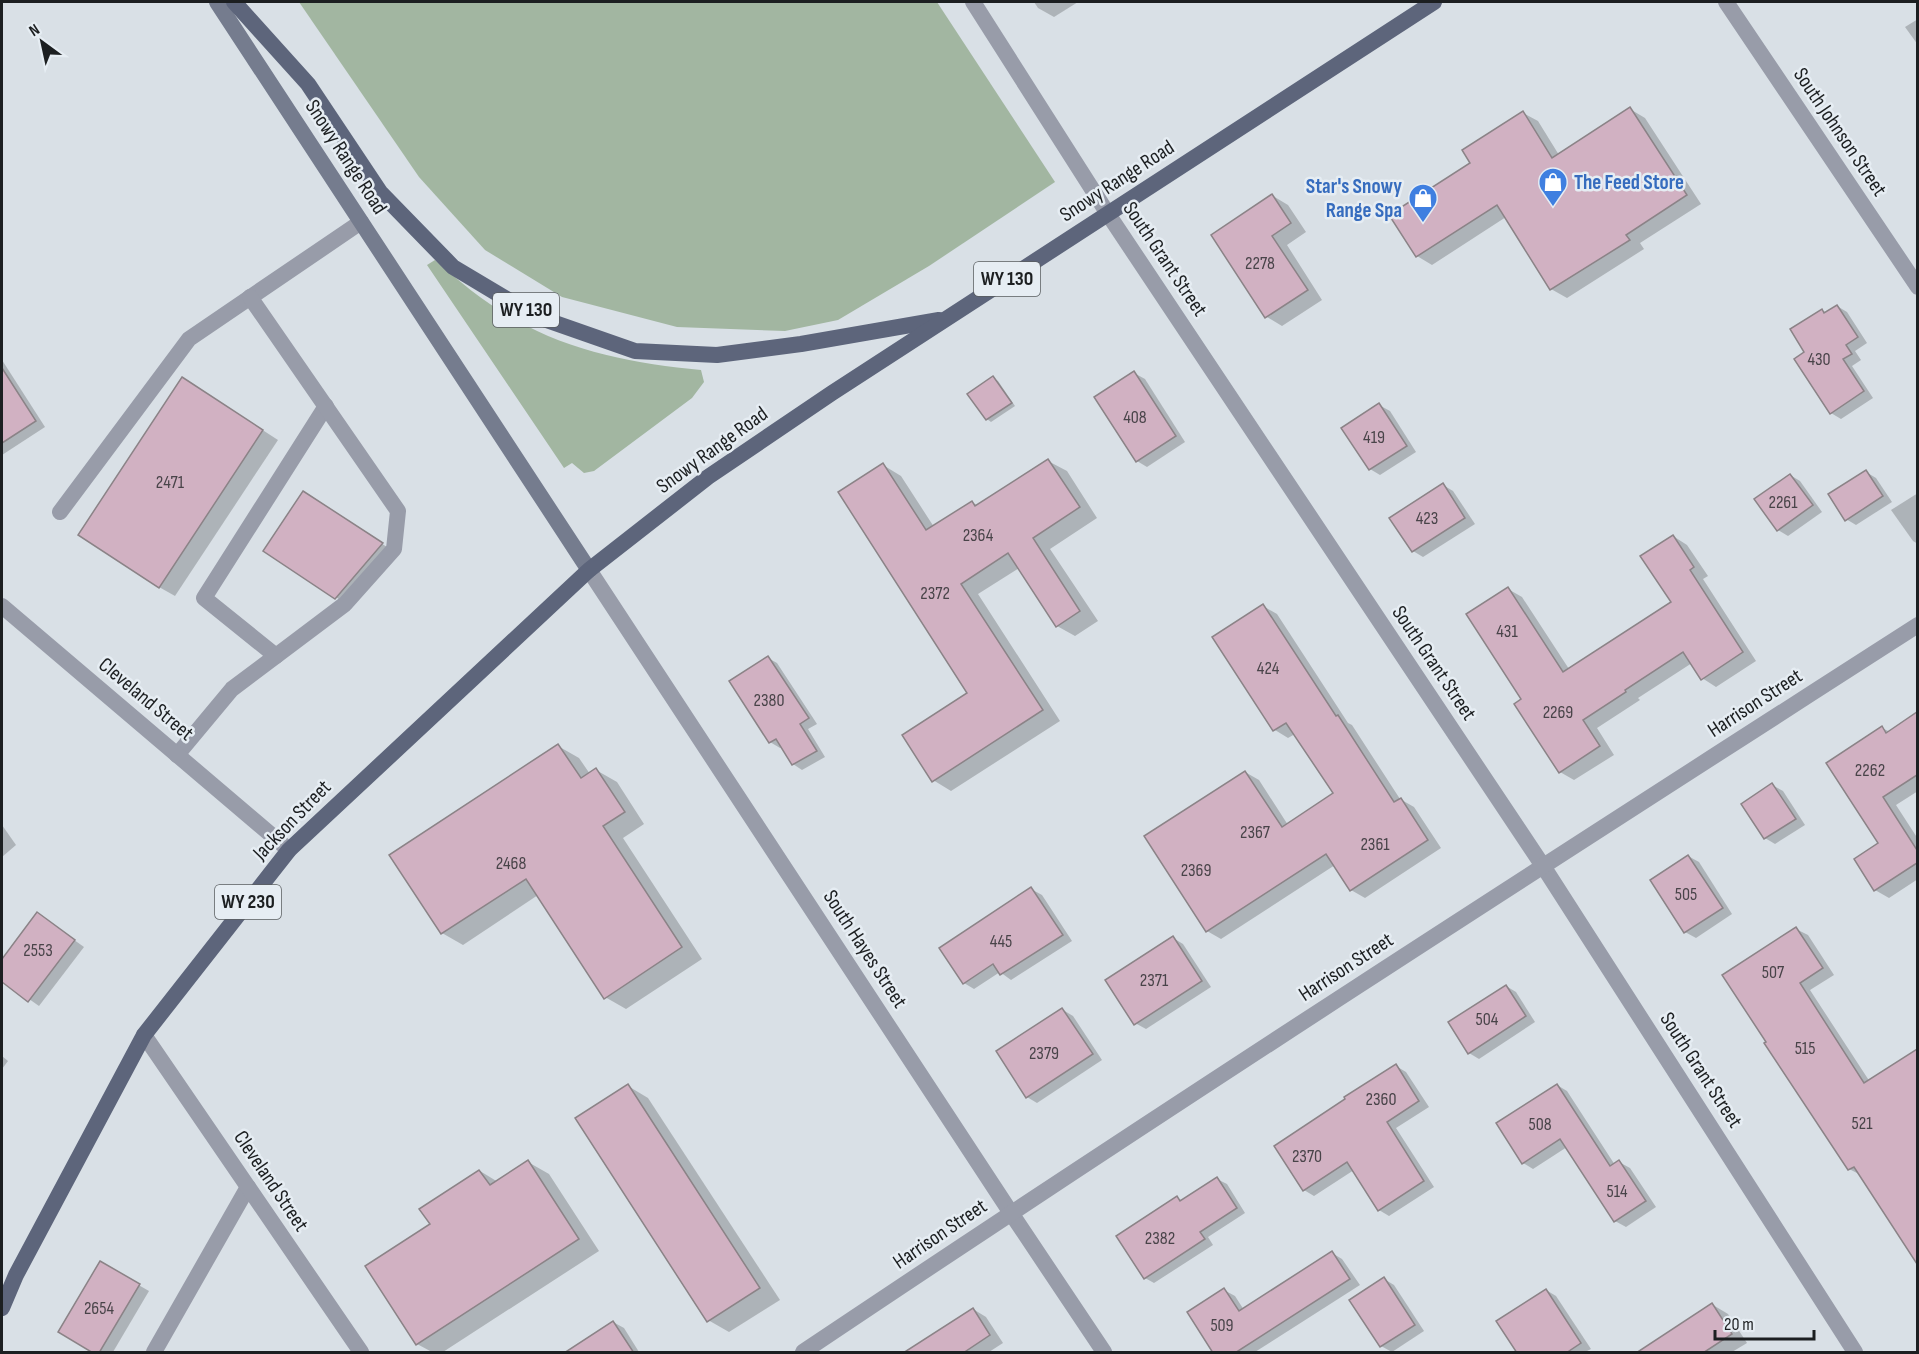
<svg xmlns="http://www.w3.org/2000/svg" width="1919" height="1354" font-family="'Sofia Sans Condensed',sans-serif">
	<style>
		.green { fill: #a2b6a1 }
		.shadow { fill: #0003 }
		.building { fill: #d1b1c2; stroke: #8b8387; stroke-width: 1.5 }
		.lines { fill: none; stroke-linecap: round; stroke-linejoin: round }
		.service { stroke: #989ca9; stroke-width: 16 }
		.minor { stroke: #989ca9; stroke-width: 16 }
		.secondary { stroke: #757c8e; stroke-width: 16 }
		.primary { stroke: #5d657b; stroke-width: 16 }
		.labels { text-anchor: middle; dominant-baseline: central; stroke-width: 5; stroke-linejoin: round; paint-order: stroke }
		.number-label { font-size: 18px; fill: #494449 }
		.shield { fill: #e6edf3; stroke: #595d60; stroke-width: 1.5 }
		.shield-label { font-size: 20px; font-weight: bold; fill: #1c1f21 }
		.street-label { font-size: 21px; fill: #1c1f21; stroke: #e6edf3 }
		.shop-label { font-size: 21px; font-weight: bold; fill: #366cbe; stroke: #e6edf3; text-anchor: start }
	</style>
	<rect width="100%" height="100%" fill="#d9e0e6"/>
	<g class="green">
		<polygon points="299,2 937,2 1055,182 929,266 838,320 785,331 677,327 562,297 485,250 419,177"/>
		<path d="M435,260C460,282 486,304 516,320C571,352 638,364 701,370L704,382L692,398L594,471L584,473L572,463L564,468L427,265Z"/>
	</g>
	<g class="shadow">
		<polygon points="1034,2 1078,2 1054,17 1038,8"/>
		<polygon points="1918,19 1918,45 1905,27"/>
		<polygon points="1630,109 1645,118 1701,204 1640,243 1644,249 1567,298 1551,289 1506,217 1432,265 1417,256 1391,216 1472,163 1523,113 1538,121 1559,155"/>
		<polygon points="1273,196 1288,205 1306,232 1287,245 1322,300 1282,326 1267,317"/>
		<polygon points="1837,306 1847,312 1867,343 1855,351 1861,360 1852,366 1873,398 1841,419 1831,413 1806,353 1822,310 1827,313"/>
		<polygon points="2,360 45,427 2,455"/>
		<polygon points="1134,373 1145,379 1185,442 1147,467 1137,461"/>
		<polygon points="993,378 998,381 1015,406 991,422 987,419"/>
		<polygon points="198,388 278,440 175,596 159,587"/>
		<polygon points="1379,405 1390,411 1416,452 1380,475 1370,469"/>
		<polygon points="1048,461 1067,471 1097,518 1050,549 1098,621 1075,636 1057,626 1019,568 978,594 1060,721 951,791 933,780 970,693 883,465 901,476 934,527 972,502 978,506"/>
		<polygon points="1866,472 1876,478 1892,502 1856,525 1846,519"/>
		<polygon points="1790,475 1800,481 1822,512 1788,536 1778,530 1756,499"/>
		<polygon points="1443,485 1453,491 1475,524 1423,557 1413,551"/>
		<polygon points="303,493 387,547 340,600 336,597"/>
		<polygon points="1918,493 1918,544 1913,541 1891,510"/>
		<polygon points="1673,536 1687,545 1708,576 1703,579 1756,661 1716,687 1702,678 1692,663 1638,698 1640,700 1597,728 1614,755 1574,780 1560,772 1523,699 1508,589 1522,597 1569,669 1673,602"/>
		<polygon points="1263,606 1277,614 1348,723 1352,725 1400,799 1414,807 1441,848 1365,898 1351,890 1335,865 1221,939 1207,931 1245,772 1259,780 1288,825 1335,793 1295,734 1288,738 1275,730"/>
		<polygon points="768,658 777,663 817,724 808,729 825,757 802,770 793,764 782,746 780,748 770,742 731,682"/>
		<polygon points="1918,714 1918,791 1896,805 1918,839 1918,879 1889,898 1875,890 1880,844 1882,728 1890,732"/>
		<polygon points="558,746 579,758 590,774 596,770 617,782 644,824 623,838 702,959 626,1009 605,997 538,895 463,945 442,933"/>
		<polygon points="1772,785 1783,791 1805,825 1775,844 1765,838"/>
		<polygon points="2,825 16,845 2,857"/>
		<polygon points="1688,856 1699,862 1732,914 1696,938 1685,932"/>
		<polygon points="1031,889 1042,895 1072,941 1011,980 1000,972 974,989 964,983"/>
		<polygon points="38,914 84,947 39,1006 2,980 2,962"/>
		<polygon points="1796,929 1808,935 1834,975 1810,990 1870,1082 1918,1050 1918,1115 1911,1119 1918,1129 1918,1261 1861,1175 1849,1169 1766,1044"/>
		<polygon points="1173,938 1183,944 1211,987 1146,1029 1135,1023"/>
		<polygon points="1506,986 1516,992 1535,1022 1479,1059 1469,1053"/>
		<polygon points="1063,1010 1073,1016 1102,1060 1037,1103 1027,1097"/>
		<polygon points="2,1056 8,1061 2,1069"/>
		<polygon points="1396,1066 1406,1072 1429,1107 1396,1128 1434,1187 1389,1216 1379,1210 1354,1170 1314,1196 1304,1190"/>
		<polygon points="1557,1085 1567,1091 1615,1165 1619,1162 1630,1168 1656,1207 1626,1227 1615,1221 1567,1147 1533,1169 1523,1163"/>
		<polygon points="628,1086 648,1098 780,1300 729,1332 708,1320"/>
		<polygon points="528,1162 549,1174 599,1251 443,1352 432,1352 417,1344 432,1225 480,1171 498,1182"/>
		<polygon points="1217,1179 1227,1184 1245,1213 1208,1237 1213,1245 1154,1283 1145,1278 1177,1198 1183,1201"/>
		<polygon points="1332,1253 1342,1259 1360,1285 1255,1352 1214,1352 1224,1290 1235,1296 1244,1310"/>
		<polygon points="100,1263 149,1291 113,1352 96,1352"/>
		<polygon points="1384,1279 1394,1285 1424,1331 1392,1352 1381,1346 1351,1300"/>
		<polygon points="1546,1290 1556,1296 1591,1349 1585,1352 1519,1352"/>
		<polygon points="1713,1305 1728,1314 1747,1343 1732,1352 1639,1352"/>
		<polygon points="973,1309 986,1317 1003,1343 989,1352 925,1352"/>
		<polygon points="613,1322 624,1328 639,1352 601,1352"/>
	</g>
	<g class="building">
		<polygon points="1630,107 1687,195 1626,235 1630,240 1550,290 1497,205 1416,257 1389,215 1470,163 1462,150 1523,111 1552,158"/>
		<polygon points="1272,194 1291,223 1272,236 1308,290 1265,318 1211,235"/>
		<polygon points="1837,305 1858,337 1846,345 1852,354 1843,359 1864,391 1830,414 1794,359 1804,352 1790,329 1822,309 1824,313"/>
		<polygon points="2,368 36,421 2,443"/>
		<polygon points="1134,371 1176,436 1136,462 1094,397"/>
		<polygon points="993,376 1012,403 986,420 967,394"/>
		<polygon points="182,377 263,430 159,588 78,535"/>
		<polygon points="1379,403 1407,446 1369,470 1341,428"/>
		<polygon points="1048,459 1080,507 1033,538 1080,611 1056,627 1008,553 961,584 1043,710 932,782 902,735 967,693 838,492 883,463 926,530 972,501 975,506"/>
		<polygon points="1866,470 1883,496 1845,521 1828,494"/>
		<polygon points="1790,474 1813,505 1777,531 1754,499"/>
		<polygon points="1443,483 1465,518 1412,552 1389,518"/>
		<polygon points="303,491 383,543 335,599 263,551"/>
		<polygon points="1673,535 1694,567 1690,570 1743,652 1701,680 1683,652 1625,690 1626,692 1583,720 1600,746 1559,773 1514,704 1521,699 1466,614 1508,587 1563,672 1671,602 1640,556"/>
		<polygon points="1263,604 1336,716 1338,715 1394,802 1401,798 1428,840 1350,891 1326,854 1206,932 1144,836 1245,771 1282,827 1333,793 1286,723 1273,731 1212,637"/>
		<polygon points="768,656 809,718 800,724 817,751 792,765 776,739 769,743 729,681"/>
		<polygon points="1917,712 1917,775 1883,797 1917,850 1917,863 1874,891 1854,859 1878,843 1826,763 1882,726 1886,733"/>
		<polygon points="558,744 581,778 596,768 625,812 603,826 682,947 604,999 526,879 441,934 389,855"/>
		<polygon points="1772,783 1796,819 1764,839 1741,804"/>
		<polygon points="1688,855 1723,908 1684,933 1650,880"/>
		<polygon points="1031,887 1063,935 1000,975 993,964 963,984 939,948"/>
		<polygon points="37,912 75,940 28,1002 2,982 2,959"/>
		<polygon points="1796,927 1823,968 1800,983 1864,1083 1917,1049 1917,1264 1854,1167 1848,1170 1764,1043 1766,1042 1722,975"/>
		<polygon points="1173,936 1202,981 1134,1025 1105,980"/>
		<polygon points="1506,985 1526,1016 1468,1054 1448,1022"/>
		<polygon points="1062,1008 1093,1054 1026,1098 996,1051"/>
		<polygon points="1396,1064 1419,1101 1387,1122 1424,1181 1378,1211 1347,1162 1303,1191 1274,1146 1345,1099 1344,1097"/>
		<polygon points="628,1084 760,1288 707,1322 575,1118"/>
		<polygon points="1557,1084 1610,1166 1619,1160 1646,1201 1614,1222 1560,1139 1522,1164 1496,1123"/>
		<polygon points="528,1160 579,1239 416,1345 365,1266 430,1224 419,1209 479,1170 490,1185"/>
		<polygon points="1217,1177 1237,1208 1200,1232 1205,1239 1144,1279 1116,1236 1177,1196 1180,1201"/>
		<polygon points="1332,1251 1350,1279 1235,1353 1213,1353 1187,1312 1224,1288 1239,1311"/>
		<polygon points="100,1261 140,1284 99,1353 93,1353 58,1332"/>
		<polygon points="1384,1277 1415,1325 1380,1347 1349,1300"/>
		<polygon points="1546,1289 1581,1343 1566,1353 1517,1353 1496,1321"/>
		<polygon points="1712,1303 1732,1334 1703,1353 1636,1353"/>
		<polygon points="973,1308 990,1335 963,1353 903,1353"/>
		<polygon points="613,1321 634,1353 564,1353"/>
	</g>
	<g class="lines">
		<g class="service">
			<polyline points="60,512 189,339 361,222"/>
			<polyline points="276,656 204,598 326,406"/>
			<polyline points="177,755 232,689 345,604 394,549 398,511 250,297"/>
			<polyline points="154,1352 248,1187"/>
		</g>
		<g class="minor">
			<polyline points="973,2 1108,214 1543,866 1855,1352"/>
			<polyline points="1726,2 1918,287"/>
			<polyline points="589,570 1011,1213 1104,1352"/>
			<polyline points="2,606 289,850"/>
			<polyline points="144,1035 361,1352"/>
			<path d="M803,1352C1171,1105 1544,865 1918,625"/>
		</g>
		<polyline class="secondary" points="217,2 589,570"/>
		<g class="primary">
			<polyline points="234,2 308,84 380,192 453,267 535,316 635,351 717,355 801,344 939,320"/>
			<polyline points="2,1308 16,1275 144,1035 289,850 589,570 708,477 832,393 1434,2"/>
		</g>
	</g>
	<defs>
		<g id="shop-pin" transform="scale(1.5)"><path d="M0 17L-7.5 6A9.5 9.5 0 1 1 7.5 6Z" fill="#3f7fe0" stroke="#e6edf3"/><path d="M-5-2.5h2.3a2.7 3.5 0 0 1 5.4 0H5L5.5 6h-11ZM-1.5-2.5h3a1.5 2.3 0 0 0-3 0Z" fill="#fff"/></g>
	</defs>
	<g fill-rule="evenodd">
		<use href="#shop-pin" x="1553" y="182"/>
		<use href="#shop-pin" x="1423" y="198"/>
	</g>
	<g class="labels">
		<g class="number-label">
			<text x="1260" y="263">2278</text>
			<text x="1819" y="359">430</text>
			<text x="1135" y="417">408</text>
			<text x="1374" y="437">419</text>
			<text x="170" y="482">2471</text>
			<text x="1783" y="502">2261</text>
			<text x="1427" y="518">423</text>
			<text x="978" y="535">2364</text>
			<text x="935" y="593">2372</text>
			<text x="1507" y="631">431</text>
			<text x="1268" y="668">424</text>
			<text x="769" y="700">2380</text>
			<text x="1558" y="712">2269</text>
			<text x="1870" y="770">2262</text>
			<text x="1255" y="832">2367</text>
			<text x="1375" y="844">2361</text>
			<text x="511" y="863">2468</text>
			<text x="1196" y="870">2369</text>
			<text x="1686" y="894">505</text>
			<text x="1001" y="941">445</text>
			<text x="38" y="950">2553</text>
			<text x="1773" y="972">507</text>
			<text x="1154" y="980">2371</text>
			<text x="1487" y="1019">504</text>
			<text x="1805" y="1048">515</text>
			<text x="1044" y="1053">2379</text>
			<text x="1381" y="1099">2360</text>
			<text x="1862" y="1123">521</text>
			<text x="1540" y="1124">508</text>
			<text x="1307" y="1156">2370</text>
			<text x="1617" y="1191">514</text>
			<text x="1160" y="1238">2382</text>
			<text x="99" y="1308">2654</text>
			<text x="1222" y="1325">509</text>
		</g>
		<g class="shield">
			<rect x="974" y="262" width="66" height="34" rx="4.5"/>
			<rect x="493" y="293" width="66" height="34" rx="4.5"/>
			<rect x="215" y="885" width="66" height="34" rx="4.5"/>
		</g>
		<g class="shield-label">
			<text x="1007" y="279">WY 130</text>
			<text x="526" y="310">WY 130</text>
			<text x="248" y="902">WY 230</text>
		</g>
		<g class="street-label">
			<text transform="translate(1840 132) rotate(56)">South Johnson Street</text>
			<text transform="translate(346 157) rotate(57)">Snowy Range Road</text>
			<text transform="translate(1117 181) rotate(-33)">Snowy Range Road</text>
			<text transform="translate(1165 259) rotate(56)">South Grant Street</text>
			<text transform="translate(712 450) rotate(-36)">Snowy Range Road</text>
			<text transform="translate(1434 663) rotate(56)">South Grant Street</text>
			<text transform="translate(146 699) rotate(40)">Cleveland Street</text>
			<text transform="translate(1755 703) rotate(-33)">Harrison Street</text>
			<text transform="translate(292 820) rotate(-46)">Jackson Street</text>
			<text transform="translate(865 949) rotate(57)">South Hayes Street</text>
			<text transform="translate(1346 967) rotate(-33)">Harrison Street</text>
			<text transform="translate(1701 1070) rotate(57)">South Grant Street</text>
			<text transform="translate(271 1181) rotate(56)">Cleveland Street</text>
			<text transform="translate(940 1234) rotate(-34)">Harrison Street</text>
		</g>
		<g class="shop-label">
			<text x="1574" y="182">The Feed Store</text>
			<text x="1402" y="186" text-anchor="end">Star's Snowy<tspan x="1402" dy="24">Range Spa</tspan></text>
		</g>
	</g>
	<rect width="1919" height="1354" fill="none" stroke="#1c1f21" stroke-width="6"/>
	<g transform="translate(42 42) rotate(327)" stroke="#e6edf3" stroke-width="4.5" paint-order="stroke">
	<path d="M0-4.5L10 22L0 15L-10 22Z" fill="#1c1f21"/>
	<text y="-9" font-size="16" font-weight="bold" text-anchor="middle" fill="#1c1f21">N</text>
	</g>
	<path d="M1715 1330v9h99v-9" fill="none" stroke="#1c1f21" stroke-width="3"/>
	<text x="1724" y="1330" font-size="18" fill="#1c1f21" stroke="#e6edf3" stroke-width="4.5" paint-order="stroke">20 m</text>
</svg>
